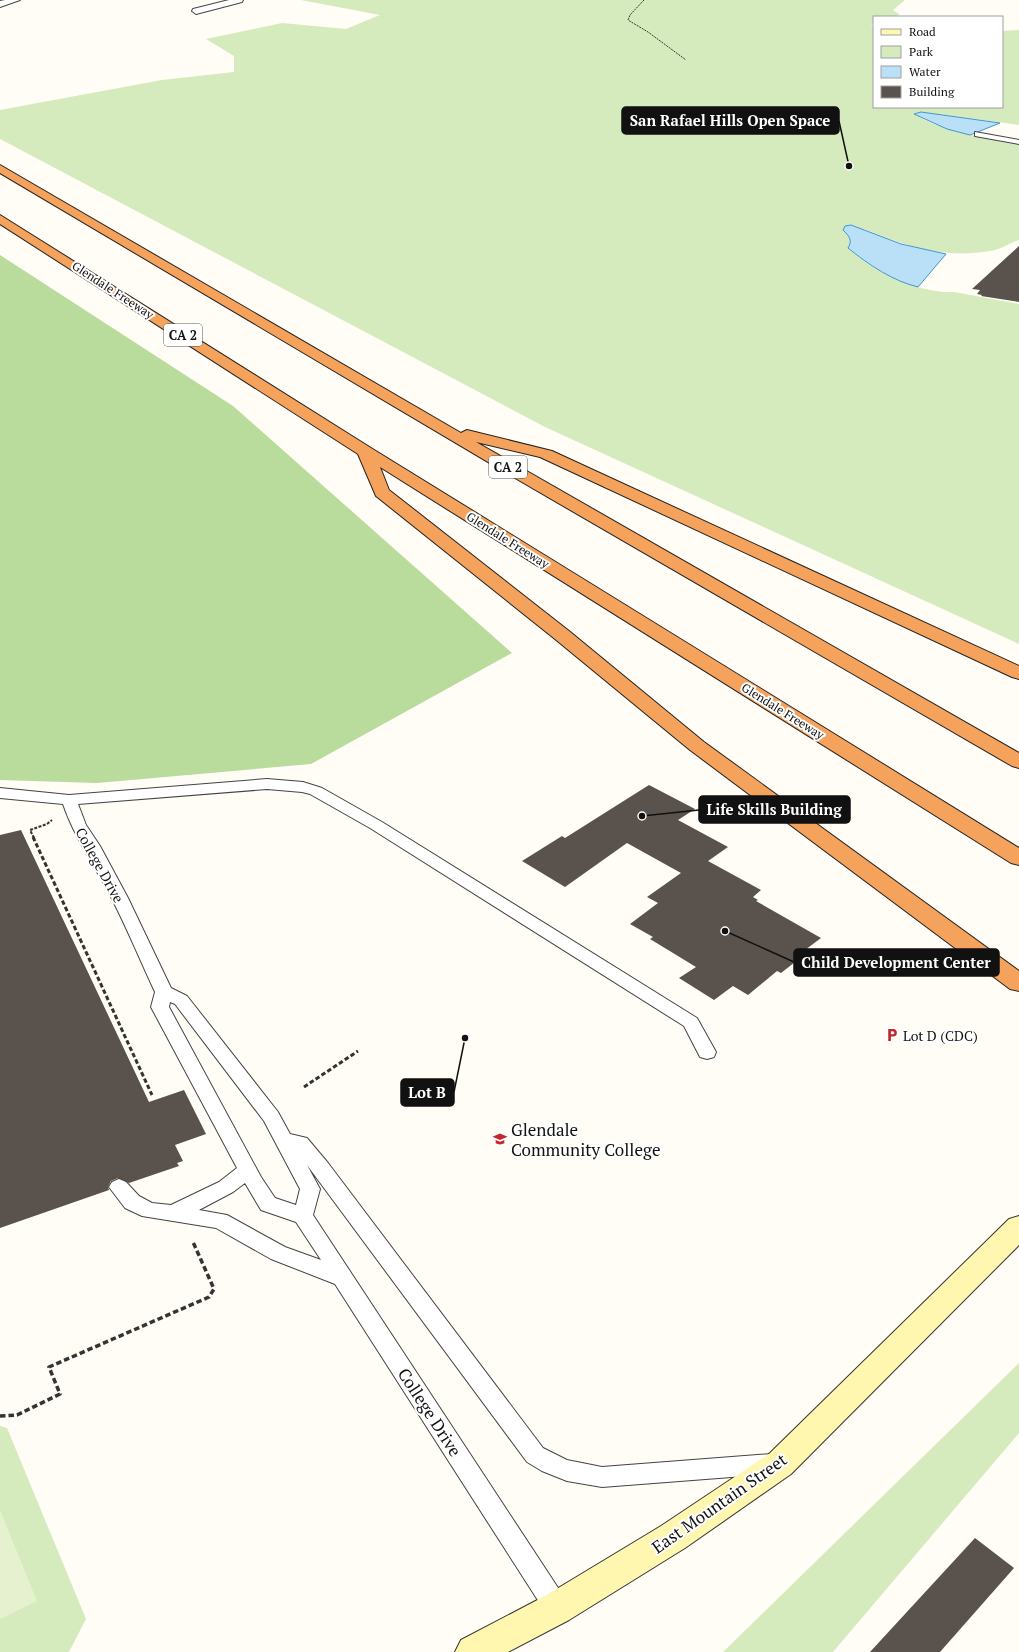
<svg xmlns="http://www.w3.org/2000/svg" width="1019" height="1652" font-family="'PT Serif',serif">
	<style>
		.green { fill: #d5ebbd }
		.forest { fill: #b9dc9c }
		.pitch { fill: #e6f2cf }
		.water { fill: #b9e0f7; stroke: #3f96cf }
		.building { fill: #5a524d }
		.lines { fill: none; stroke-linecap: round; stroke-linejoin: round }
		.lane-casing { stroke: #444; stroke-width: 2 }
		.street-casing { stroke: #444; stroke-width: 2 }
		.secondary-casing { stroke: #333; stroke-width: 2 }
		.highway-casing { stroke: #222; stroke-width: 2 }
		.path-far3 { stroke: #333; stroke-width: 1; stroke-dasharray: 2 1; stroke-linecap: butt }
		.path-far2 { stroke: #333; stroke-width: 2; stroke-dasharray: 3 1.5; stroke-linecap: butt }
		.path-far1 { stroke: #333; stroke-width: 3; stroke-dasharray: 4.5 2.5; stroke-linecap: butt }
		.path { stroke: #333; stroke-width: 3.5; stroke-dasharray: 5.5 3; stroke-linecap: butt }
		.lane { fill: #fff; fill-rule: evenodd }
		.street { fill: #fff; fill-rule: evenodd }
		.secondary { fill: #fff6b0; fill-rule: evenodd }
		.highway { fill: #f5a25d; fill-rule: evenodd }
		.labels { text-anchor: middle; dominant-baseline: central; stroke-width: 4; stroke-linejoin: round; paint-order: stroke }
		.far-street-label { font-size: 12px; fill: #111; stroke: #fff }
		.shield { fill: #fff; stroke: #585858; stroke-width: 1 }
		.shield-label { font-size: 13px; font-weight: bold; fill: #111 }
		.street-label { font-size: 14px; fill: #111; stroke: #fff }
		.poi-label { font-size: 14px; fill: #111; stroke: #fff; text-anchor: start }
		.near-poi-label { font-size: 17px; fill: #111; stroke: #fff; text-anchor: start }
		.near-street-label { font-size: 17px; fill: #111; stroke: #fff }
		.leader { fill: none; stroke: #111; stroke-width: 1.5 }
		.callout-dot { fill: #111; stroke: #fff; stroke-width: 1.5 }
		.callout { fill: #111; stroke: #111; stroke-width: 1.5 }
		.callout-label { font-size: 15px; text-anchor: middle; font-weight: bold; fill: #fff }
	</style>
	<rect width="100%" height="100%" fill="#fffdf5"/>
	<g class="green">
		<path d="M301,0H905L893,10L900,15L889,17H874V24L871,25L874,27V107H1002V31L1019,30V125L921,112L914,114C946,133 983,137 1019,143V240C1010,243 1000,250 990,251C944,259 906,246 864,229L850,237L851,244L848,248C873,271 919,294 954,292L1019,304V644L545,427L0,139V110L162,80L234,72V56L206,39L282,23L346,29L380,15Z"/>
		<polygon points="1019,1363 1019,1433 833,1652 723,1652"/>
		<polygon points="0,1426 7,1428 86,1619 69,1652 0,1652"/>
	</g>
	<polygon class="forest" points="0,255 233,406 512,653 311,764 97,783 0,780"/>
	<polygon class="pitch" points="0,1510 37,1601 0,1619"/>
	<g class="water">
		<polygon points="921,112 1000,123 970,135 947,129 914,114"/>
		<path d="M851,225L901,244L946,254L918,287C893,281 869,265 848,248C853,240 849,236 843,230L845,226Z"/>
	</g>
	<g class="building">
		<polygon points="1019,246 1019,302 981,296 982,295 977,294 980,290 972,289"/>
		<polygon points="649,785 695,809 678,820 728,847 708,861 761,890 753,897 758,900 756,901 821,938 801,953 804,955 781,973 777,971 748,995 733,986 714,1000 679,978 696,967 650,939 653,937 630,924 658,903 647,897 681,873 627,843 565,887 522,861 562,836 565,838"/>
		<polygon points="21,830 149,1102 184,1090 206,1134 175,1145 183,1161 177,1163 179,1166 129,1183 118,1178 111,1181 108,1187 109,1190 0,1228 0,835"/>
		<polygon points="975,1538 1014,1568 940,1652 870,1652"/>
	</g>
	<g class="lines">
		<g class="lane-casing">
			<g id="lane">
				<polygon points="975,132 1019,140 1019,144 975,136"/>
				<path d="M267,779L303,782L322,788L382,822L697,1018L716,1052L714,1057L707,1059L700,1057L684,1026L370,828L310,794L302,792L267,789L78,804L86,825L100,846L128,898L171,988L187,996L278,1112L290,1134L307,1138L328,1163L543,1448L567,1460L602,1467L772,1454L780,1457L784,1464L780,1471L772,1474L602,1487L567,1481L542,1471L527,1462L307,1165L320,1189L313,1215L566,1600L570,1608L566,1616L557,1620L548,1616L335,1284L271,1259L216,1228L142,1216L125,1208L109,1187L112,1182L119,1179L126,1182L139,1196L152,1203L171,1205L219,1182L237,1168L151,1007L155,992C140,960 127,928 111,897C95,866 74,837 63,804L0,798V788L69,795ZM170,1002L175,1004L264,1121L300,1189L296,1205L275,1198L261,1177L169,1007ZM245,1183L261,1210L296,1222L321,1260L285,1247L227,1215L199,1210L233,1192Z"/>
			</g>
		</g>
		<g class="street-casing">
			<g id="street">
				<polygon points="5,0 20,0 0,7 0,1"/>
				<polygon points="229,0 243,0 242,2 196,14 192,11 193,9"/>
			</g>
		</g>
		<g class="secondary-casing">
			<polygon id="secondary" points="1019,1216 1019,1245 791,1474 685,1548 569,1620 508,1652 455,1652 461,1640 545,1596 661,1526 769,1454 1009,1219"/>
		</g>
		<g class="highway-casing">
			<g id="highway">
				<polygon points="0,165 461,433 467,430 552,451 1019,666 1019,679 1012,677 540,457 476,442 1019,753 1019,768 1012,766 515,478 0,173"/>
				<polygon points="0,215 371,448 1019,848 1019,865 1011,863 380,467 389,490 569,631 704,742 1019,971 1019,991 1010,989 690,750 555,639 376,496 358,454 0,224"/>
			</g>
		</g>
		<polyline class="path-far3" points="644,0 630,15 628,20 648,32 686,60"/>
		<polyline class="path-far2" points="34,838 30,830 47,824 52,820"/>
		<g class="path-far1">
			<polyline points="33,837 152,1095"/>
			<polyline points="304,1087 358,1051"/>
		</g>
		<polyline class="path" points="0,1416 17,1415 60,1394 49,1367 209,1297 214,1289 193,1242"/>
		<use href="#lane" class="lane"/>
		<use href="#street" class="street"/>
		<use href="#secondary" class="secondary"/>
		<use href="#highway" class="highway"/>
	</g>
	<defs>
		<g id="parking-bare" transform="scale(1.08)"><path d="M-3.5-5.5H1a3.5 3.5 0 0 1 0 7H-1V5.5H-3.5ZM-1-3.4V-.6H.8a1.4 1.4 0 0 0 0-2.8Z" fill="#c4262e" stroke="#fff" stroke-width="2.5" paint-order="stroke"/></g>
		<g id="university-bare" transform="scale(1.08)"><path d="M0-5L7-2L0 1L-7-2ZM-4 1L0 2.5L4 1V4Q0 6-4 4Z" fill="#c4262e" stroke="#fff" stroke-width="2.5" paint-order="stroke"/></g>
	</defs>
	<g fill-rule="evenodd">
		<use href="#parking-bare" x="892" y="1035"/>
		<use href="#university-bare" x="500" y="1139"/>
	</g>
	<g class="labels">
		<g class="far-street-label">
			<text transform="translate(113 290) rotate(33)">Glendale Freeway</text>
			<text transform="translate(508 540) rotate(32)">Glendale Freeway</text>
			<text transform="translate(783 711) rotate(32)">Glendale Freeway</text>
		</g>
		<g class="shield">
			<rect x="164" y="324" width="38" height="22" rx="3"/>
			<rect x="489" y="456" width="38" height="22" rx="3"/>
		</g>
		<g class="shield-label">
			<text x="183" y="335">CA 2</text>
			<text x="508" y="467">CA 2</text>
		</g>
		<g class="street-label">
			<text transform="translate(100 865) rotate(61)">College Drive</text>
		</g>
		<g class="poi-label">
			<text x="903" y="1035">Lot D (CDC)</text>
		</g>
		<g class="near-poi-label">
			<text x="511" y="1129">Glendale<tspan x="511" dy="20">Community College</tspan></text>
		</g>
		<g class="near-street-label">
			<text transform="translate(430 1412) rotate(57)">College Drive</text>
			<text transform="translate(719 1503) rotate(-35)">East Mountain Street</text>
		</g>
	</g>
	<path class="leader" d="M849 166L839 121M642 816L699 810M725 931L794 962M465 1038L454 1092"/>
	<g class="callout-dot">
		<circle cx="849" cy="166" r="4"/>
		<circle cx="642" cy="816" r="4"/>
		<circle cx="725" cy="931" r="4"/>
		<circle cx="465" cy="1038" r="4"/>
	</g>
	<g class="callout">
		<rect x="622" y="107" width="217" height="27" rx="4"/>
		<rect x="699" y="796" width="151" height="27" rx="4"/>
		<rect x="794" y="949" width="205" height="27" rx="4"/>
		<rect x="401" y="1079" width="53" height="27" rx="4"/>
	</g>
	<g class="callout-label">
		<text x="730" y="126">San Rafael Hills Open Space</text>
		<text x="774" y="815">Life Skills Building</text>
		<text x="896" y="968">Child Development Center</text>
		<text x="427" y="1098">Lot B</text>
	</g>
	<rect x="873" y="16" width="130" height="92" fill="#ffffff" stroke="#a0a0a0"/>
	<rect x="881" y="29" width="20" height="6" fill="#fff6b0" stroke="#a0a0a0"/>
	<text x="909" y="36" font-size="12" fill="#111111">Road</text>
	<rect x="881" y="46" width="20" height="12" fill="#d5ebbd" stroke="#a0a0a0"/>
	<text x="909" y="56" font-size="12" fill="#111111">Park</text>
	<rect x="881" y="66" width="20" height="12" fill="#b9e0f7" stroke="#a0a0a0"/>
	<text x="909" y="76" font-size="12" fill="#111111">Water</text>
	<rect x="881" y="86" width="20" height="12" fill="#5a524d" stroke="#a0a0a0"/>
	<text x="909" y="96" font-size="12" fill="#111111">Building</text>
</svg>
